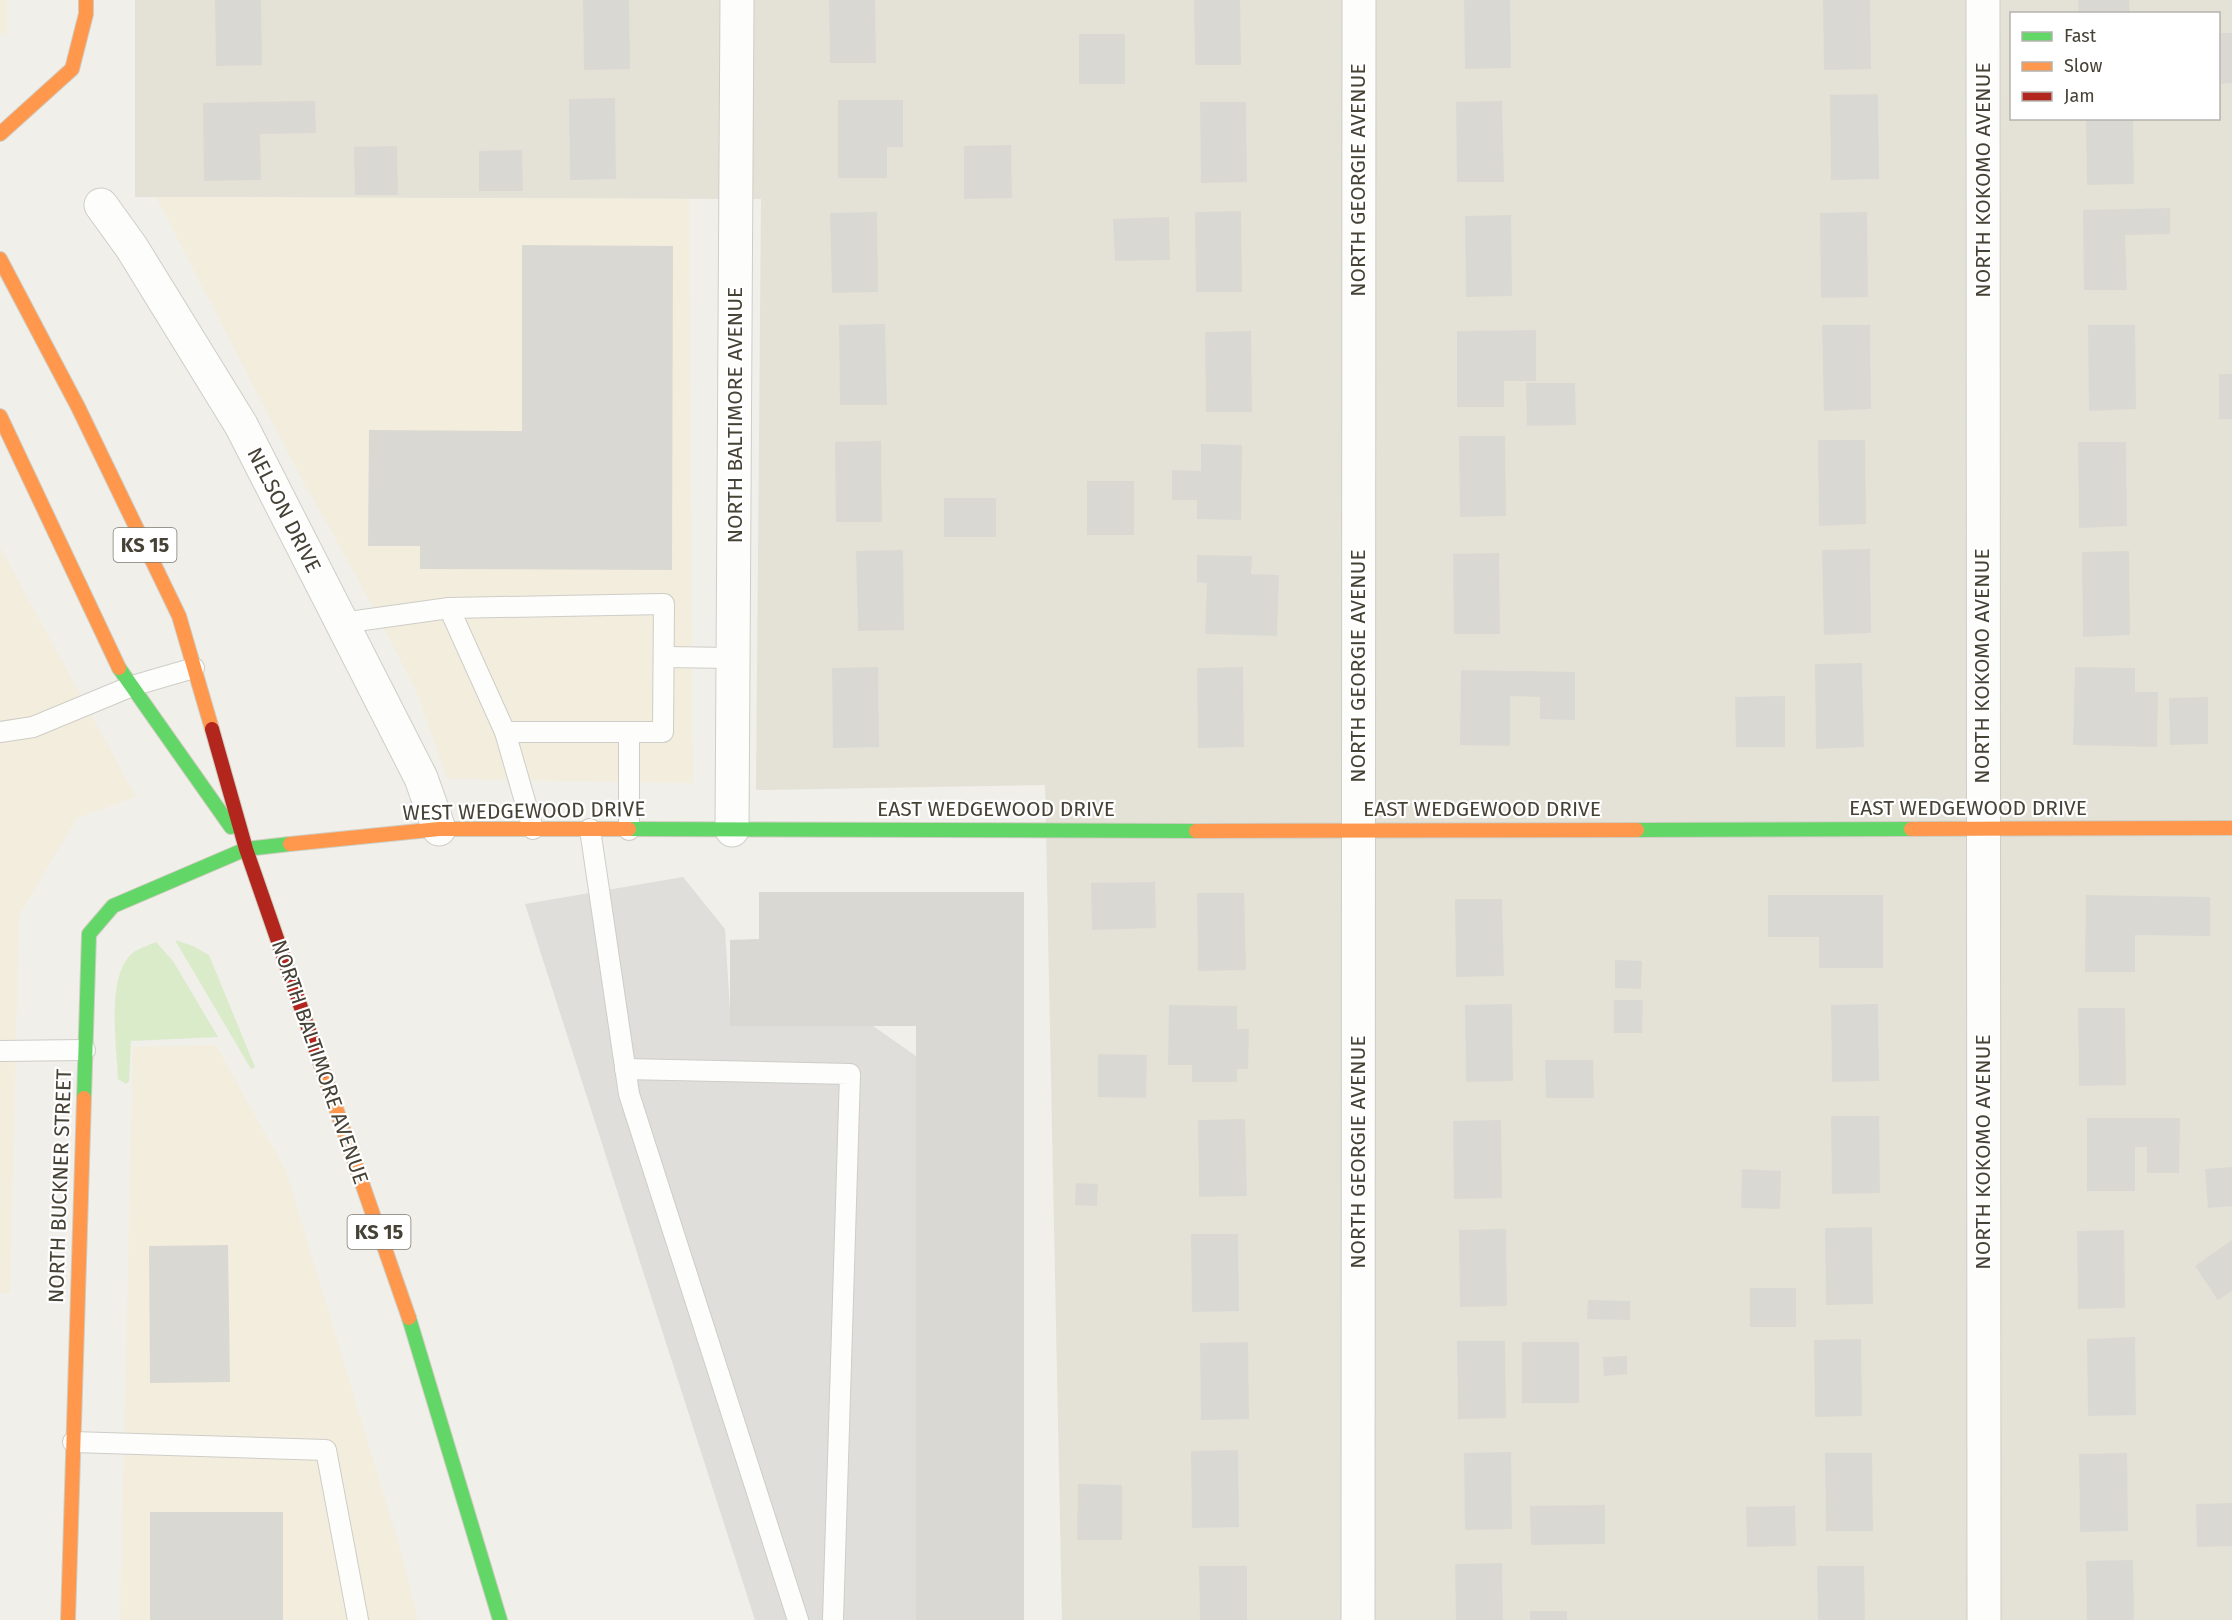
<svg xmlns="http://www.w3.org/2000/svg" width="2232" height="1620" font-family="'Fira Sans',sans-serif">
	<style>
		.residential { fill: #e4e2d7; fill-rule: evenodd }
		.commercial { fill: #f3eddd }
		.green { fill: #daebca }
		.parking { fill: #dfdeda }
		.building { fill: #dad8d2 }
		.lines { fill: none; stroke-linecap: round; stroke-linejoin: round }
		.lane-casing { stroke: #cecdc7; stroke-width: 22 }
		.street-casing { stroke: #cecdc7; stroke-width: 35 }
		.fast-casing { stroke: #d0cdc1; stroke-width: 16 }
		.slow-casing { stroke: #d0cdc1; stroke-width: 16 }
		.jam-casing { stroke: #d0cdc1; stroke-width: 16 }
		.lane { stroke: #fdfdfc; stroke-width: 20 }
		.street { stroke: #fdfdfc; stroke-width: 33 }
		.fast { stroke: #63d668; stroke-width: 14 }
		.slow { stroke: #ff974d; stroke-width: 14 }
		.jam { stroke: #b3261e; stroke-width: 14 }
		.labels { text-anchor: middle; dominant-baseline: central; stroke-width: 4.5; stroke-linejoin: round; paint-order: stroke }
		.shield { fill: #fff; stroke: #7e7b72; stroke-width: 1.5 }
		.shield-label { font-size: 20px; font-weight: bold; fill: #464236 }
		.street-label { font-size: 21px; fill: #464236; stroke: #fff }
	</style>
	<rect width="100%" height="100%" fill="#f0efea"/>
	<path class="residential" d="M135,0H2232V1620H1062L1045,785L756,790L761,199L135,197ZM2012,14H2218V118H2012Z"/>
	<g class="commercial">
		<polygon points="0,0 7,0 7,36 0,33"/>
		<polygon points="156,197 689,199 693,783 447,779 416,690 358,579 300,476"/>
		<polygon points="0,547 136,797 77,818 19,915 10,1293 0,1293"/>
		<polygon points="216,1045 286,1171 401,1552 418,1620 120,1620 133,1047"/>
	</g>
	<g class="green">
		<polygon points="175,940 193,946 209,955 255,1067 251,1069"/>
		<path d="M156,942L173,961L218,1037L131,1041L129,1081L126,1084L118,1079C117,1047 105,973 134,952C140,948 149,945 156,942Z"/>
	</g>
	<polygon class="parking" points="683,877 725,929 731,1026 873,1026 916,1056 916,1620 755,1620 525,904"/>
	<g class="building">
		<polygon points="215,0 261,0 262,65 216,66"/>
		<polygon points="583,0 629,0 630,69 584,70"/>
		<polygon points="829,0 875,0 876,63 830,63"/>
		<polygon points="1194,0 1240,0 1241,65 1195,65"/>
		<polygon points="1464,0 1510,0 1511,68 1465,69"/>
		<polygon points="1823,0 1870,0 1871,69 1824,70"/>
		<polygon points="2078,0 2129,0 2130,14 2079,14"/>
		<polygon points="2218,33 2232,33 2232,83 2218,84"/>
		<rect x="1079" y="34" width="46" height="50"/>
		<polygon points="1878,94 1879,179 1831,180 1830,95"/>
		<polygon points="615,98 616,179 570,180 569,99"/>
		<polygon points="838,100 903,100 903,147 887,147 887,178 838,178"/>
		<polygon points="315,101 316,133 260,134 261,180 204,181 203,103"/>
		<polygon points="1502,101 1504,182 1457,182 1456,102"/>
		<polygon points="1200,102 1246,102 1247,182 1201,183"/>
		<polygon points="2086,118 2133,118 2134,184 2087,185"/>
		<polygon points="1011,145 1012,198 964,199 964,146"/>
		<polygon points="397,146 398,195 355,195 354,147"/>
		<polygon points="522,150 523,191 479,191 479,151"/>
		<polygon points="2170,208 2170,234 2125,235 2127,290 2084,290 2083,210"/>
		<polygon points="1241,211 1242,292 1196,292 1195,212"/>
		<polygon points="877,212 878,292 832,293 830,213"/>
		<polygon points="1867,212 1868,297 1821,298 1820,213"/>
		<polygon points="1511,215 1512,296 1466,297 1465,216"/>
		<polygon points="1169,217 1170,260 1115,261 1113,219"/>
		<polygon points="522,245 673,246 672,570 420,569 420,546 368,546 369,430 522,431"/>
		<polygon points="885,324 887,405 840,405 839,325"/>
		<polygon points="1822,325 1870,325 1871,409 1824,411"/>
		<polygon points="2088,325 2135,325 2136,409 2089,411"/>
		<polygon points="1536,330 1536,381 1504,381 1504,407 1457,407 1457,331"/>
		<polygon points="1251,331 1252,412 1206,412 1205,332"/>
		<rect x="2219" y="374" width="13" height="45"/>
		<polygon points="1526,383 1575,383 1576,425 1527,426"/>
		<polygon points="1459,436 1505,436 1506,516 1460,517"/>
		<polygon points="1818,440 1865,440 1866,524 1819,526"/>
		<polygon points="881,441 882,522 836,522 835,442"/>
		<polygon points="2078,442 2126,442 2127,526 2079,528"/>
		<polygon points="1201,444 1242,445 1241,520 1197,519 1197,500 1172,500 1172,470 1201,471"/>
		<rect x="1087" y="481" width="47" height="54"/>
		<rect x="944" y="498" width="52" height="39"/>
		<polygon points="1870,549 1871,633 1824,635 1822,550"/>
		<polygon points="903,550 904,630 858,631 856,551"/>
		<polygon points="2129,551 2130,635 2083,637 2082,552"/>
		<polygon points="1499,553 1500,634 1454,634 1453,554"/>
		<polygon points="1197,555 1252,556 1251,574 1279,575 1277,636 1205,634 1207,583 1197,582"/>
		<polygon points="1862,663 1864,747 1816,749 1815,664"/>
		<polygon points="878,667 879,747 833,748 832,668"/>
		<polygon points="1243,667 1244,747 1198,748 1197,668"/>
		<polygon points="2075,667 2135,668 2135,692 2158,692 2157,747 2073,745"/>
		<polygon points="1461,670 1575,672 1575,720 1540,719 1540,697 1510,696 1510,746 1460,745"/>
		<polygon points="1785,696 1785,747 1736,747 1735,697"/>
		<polygon points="2208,697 2208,744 2170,745 2169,698"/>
		<polygon points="1155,882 1156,928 1092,930 1091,883"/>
		<polygon points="759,892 1024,892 1024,1620 916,1620 916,1026 730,1026 730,940 759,939"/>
		<polygon points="1197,893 1244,893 1246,970 1198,971"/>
		<polygon points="1768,895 1883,895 1883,968 1819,968 1819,937 1768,937"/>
		<polygon points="2086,895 2210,897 2210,936 2135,935 2135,972 2085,972"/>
		<polygon points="1455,899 1502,899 1504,976 1456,977"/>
		<polygon points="1615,960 1642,961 1641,989 1615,988"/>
		<polygon points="1614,1000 1643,1000 1642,1033 1614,1033"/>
		<polygon points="1512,1004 1513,1081 1466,1082 1465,1005"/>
		<polygon points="1878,1004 1879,1081 1832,1082 1831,1005"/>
		<polygon points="1169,1005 1237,1006 1237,1029 1249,1029 1248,1069 1237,1069 1237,1082 1192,1082 1192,1065 1168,1065"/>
		<polygon points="2078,1008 2125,1008 2126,1085 2079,1086"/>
		<polygon points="1098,1054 1147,1055 1146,1098 1098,1097"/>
		<polygon points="1545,1060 1593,1060 1594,1098 1546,1098"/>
		<polygon points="1831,1116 1879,1116 1880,1193 1832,1194"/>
		<polygon points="2087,1118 2180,1118 2179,1173 2147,1173 2147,1147 2135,1147 2135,1191 2087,1191"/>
		<polygon points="1245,1119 1247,1196 1199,1197 1198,1120"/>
		<polygon points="1501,1120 1502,1198 1454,1199 1453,1121"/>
		<polygon points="2232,1167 2232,1206 2208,1208 2205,1169"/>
		<polygon points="1742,1169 1781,1171 1780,1209 1741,1208"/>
		<polygon points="1076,1183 1098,1184 1097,1206 1075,1205"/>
		<polygon points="1872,1227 1873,1304 1826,1305 1825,1228"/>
		<polygon points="1506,1229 1507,1306 1460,1307 1459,1230"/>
		<polygon points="2124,1230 2125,1308 2078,1309 2077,1231"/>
		<polygon points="1191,1234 1238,1234 1239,1311 1192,1312"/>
		<polygon points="2232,1240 2232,1291 2218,1300 2195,1266"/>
		<polygon points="228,1245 230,1382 150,1383 149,1246"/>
		<rect x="1750" y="1288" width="46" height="39"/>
		<polygon points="1588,1300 1630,1301 1630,1320 1587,1319"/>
		<polygon points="2135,1337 2136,1415 2088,1416 2087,1339"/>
		<polygon points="1861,1339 1862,1416 1815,1417 1814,1340"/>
		<polygon points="1457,1341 1505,1341 1506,1418 1458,1419"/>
		<polygon points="1248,1342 1249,1419 1201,1420 1200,1343"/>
		<rect x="1522" y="1342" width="57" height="61"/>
		<polygon points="1627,1356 1627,1374 1604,1376 1603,1357"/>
		<polygon points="1238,1450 1239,1527 1192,1528 1191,1451"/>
		<polygon points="1511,1452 1512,1529 1465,1530 1464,1453"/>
		<polygon points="1825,1453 1872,1453 1873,1531 1826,1531"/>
		<polygon points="2127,1453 2128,1531 2080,1532 2079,1454"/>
		<polygon points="1078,1484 1122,1485 1122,1540 1077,1540"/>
		<polygon points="2232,1503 2232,1546 2197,1547 2196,1504"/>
		<polygon points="1605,1505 1605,1544 1531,1545 1530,1506"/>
		<polygon points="1795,1506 1796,1546 1747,1547 1746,1507"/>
		<rect x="150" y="1512" width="133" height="108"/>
		<polygon points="2133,1560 2134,1620 2087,1620 2086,1561"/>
		<polygon points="1502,1563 1503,1620 1456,1620 1455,1564"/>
		<polygon points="1199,1566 1247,1566 1247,1620 1200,1620"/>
		<polygon points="1817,1566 1864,1566 1865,1620 1818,1620"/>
		<rect x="1530" y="1611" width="37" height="9"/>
	</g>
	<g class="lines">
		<g class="lane-casing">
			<g id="lane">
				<polyline points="342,623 449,608"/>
				<polyline points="664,657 733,658"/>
				<polyline points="0,732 33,727 132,686 194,668"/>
				<polyline points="505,732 533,829"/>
				<polyline points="629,732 663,732 664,604 449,608 505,732 629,732 629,830"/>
				<polyline points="590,829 629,1094 798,1620"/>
				<polyline points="0,1051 85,1050"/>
				<polyline points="625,1069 850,1074 833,1620"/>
				<polyline points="73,1442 326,1450 358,1620"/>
			</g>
		</g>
		<g class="street-casing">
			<g id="street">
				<polyline points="1983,0 1984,1620"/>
				<polyline points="101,205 132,248 241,425 421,778 439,829"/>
				<polyline points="732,830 737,0"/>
				<polyline points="1358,1620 1359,0"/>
			</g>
		</g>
		<g class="fast-casing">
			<g id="fast">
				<polyline points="119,668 231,827"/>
				<polyline points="629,829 1196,831"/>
				<polyline points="1637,830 1911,829"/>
				<polyline points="84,1098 89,934 113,906 246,849 290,844"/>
				<polyline points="409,1318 500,1620"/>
			</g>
		</g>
		<g class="slow-casing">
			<g id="slow">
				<polyline points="0,134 72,69 86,14 86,0"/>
				<polyline points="0,259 78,407 179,616 212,729"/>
				<polyline points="0,416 119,668"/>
				<polyline points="1911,829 2232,828"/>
				<polyline points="1196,831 1637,830"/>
				<polyline points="290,844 439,829 629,829"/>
				<polyline points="323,1071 409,1318"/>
				<polyline points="68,1620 84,1098"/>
			</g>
		</g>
		<g class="jam-casing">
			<polyline id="jam" points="212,729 246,849 323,1071"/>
		</g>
		<use href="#lane" class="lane"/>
		<use href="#street" class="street"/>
		<use href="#fast" class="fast"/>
		<use href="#slow" class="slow"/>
		<use href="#jam" class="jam"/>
	</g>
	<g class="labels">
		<g class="shield">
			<rect x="113.5" y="528" width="63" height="34" rx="4.5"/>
			<rect x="347.5" y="1215" width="63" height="34" rx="4.5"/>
		</g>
		<g class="shield-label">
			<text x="145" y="545">KS 15</text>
			<text x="379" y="1232">KS 15</text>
		</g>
		<g class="street-label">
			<text transform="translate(1358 180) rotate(-90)">NORTH GEORGIE AVENUE</text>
			<text transform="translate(1983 180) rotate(-90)">NORTH KOKOMO AVENUE</text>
			<text transform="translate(735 415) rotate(-90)">NORTH BALTIMORE AVENUE</text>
			<text transform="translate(284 510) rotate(63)">NELSON DRIVE</text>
			<text transform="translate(1358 666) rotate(-90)">NORTH GEORGIE AVENUE</text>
			<text transform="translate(1982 666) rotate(-90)">NORTH KOKOMO AVENUE</text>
			<text x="1968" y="808">EAST WEDGEWOOD DRIVE</text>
			<text x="996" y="809">EAST WEDGEWOOD DRIVE</text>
			<text x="1482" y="809">EAST WEDGEWOOD DRIVE</text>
			<text transform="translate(524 811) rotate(-1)">WEST WEDGEWOOD DRIVE</text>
			<text transform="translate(320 1062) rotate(71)">NORTH BALTIMORE AVENUE</text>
			<text transform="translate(1358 1152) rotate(-90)">NORTH GEORGIE AVENUE</text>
			<text transform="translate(1983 1152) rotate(-90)">NORTH KOKOMO AVENUE</text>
			<text transform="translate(60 1186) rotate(-88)">NORTH BUCKNER STREET</text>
		</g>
	</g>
	<rect x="2010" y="12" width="210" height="108" fill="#ffffff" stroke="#b5b3af" stroke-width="1.5"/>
	<rect x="2022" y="32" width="30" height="9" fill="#63d668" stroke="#b5b3af" stroke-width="1.5"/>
	<text x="2064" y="42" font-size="18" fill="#464236">Fast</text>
	<rect x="2022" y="62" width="30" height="9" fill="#ff974d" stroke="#b5b3af" stroke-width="1.5"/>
	<text x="2064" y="72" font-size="18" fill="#464236">Slow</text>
	<rect x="2022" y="92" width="30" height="9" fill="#b3261e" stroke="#b5b3af" stroke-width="1.5"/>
	<text x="2064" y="102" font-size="18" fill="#464236">Jam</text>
</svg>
